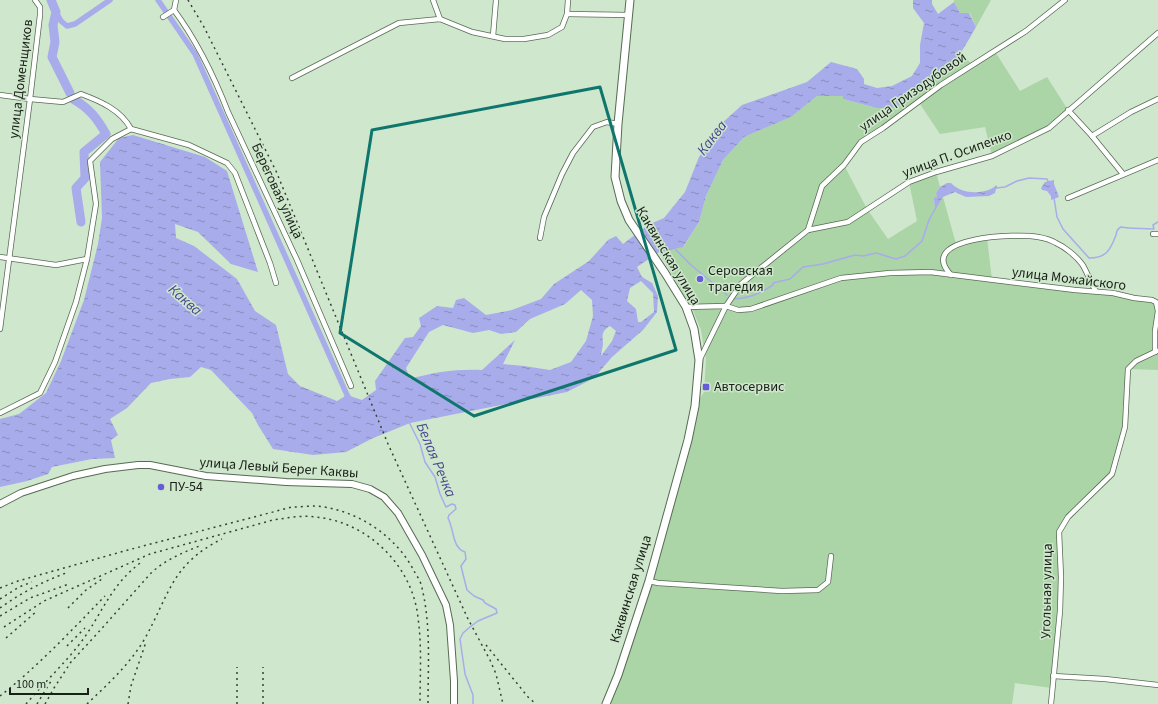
<svg xmlns="http://www.w3.org/2000/svg" width="1158" height="704" font-family="'Source Sans 3',sans-serif">
	<style>
		.grass { fill: #abd4a7 }
		.water { fill: url(#water-ripples); fill-rule: evenodd }
		.lines { fill: none; stroke-linecap: round; stroke-linejoin: round }
		.stream { stroke: #a8acea; stroke-width: 1.5 }
		.canal { stroke: #a8acea; stroke-width: 5.5 }
		.river { stroke: #a8acea; stroke-width: 9 }
		.minor-casing { stroke: #576b54; stroke-width: 6 }
		.secondary-casing { stroke: #576b54; stroke-width: 8 }
		.primary-casing { stroke: #576b54; stroke-width: 9 }
		.minor { stroke: #fff; stroke-width: 4.5 }
		.secondary { stroke: #fff; stroke-width: 6 }
		.primary { stroke: #fff; stroke-width: 7 }
		.rail { stroke: #374135; stroke-width: 1.5; stroke-dasharray: 2 4; stroke-linecap: butt }
		.marked { fill: none; stroke: #0f766e; stroke-width: 3; stroke-linejoin: round }
		.poi-dot { fill: #645dd6; stroke: #cfe7cc; stroke-width: 1.5 }
		.labels { text-anchor: middle; dominant-baseline: central; stroke-width: 3; stroke-linejoin: round; paint-order: stroke }
		.street-label { font-size: 14px; fill: #182017; stroke: #cfe7cc }
		.poi-label { font-size: 14px; fill: #182017; stroke: #cfe7cc; text-anchor: start }
		.water-label { font-size: 15px; font-style: italic; fill: #484690; stroke: #cfe7cc }
	</style>
	<defs>
		<pattern id="water-ripples" width="26" height="14" patternUnits="userSpaceOnUse"><rect width="26" height="14" fill="#a8acea"/><path d="M2 4q2-2 4 0t4 0M15 11q2-2 4 0t4 0" fill="none" stroke="#888cbd"/></pattern>
	</defs>
	<rect width="100%" height="100%" fill="#cfe7cc"/>
	<g class="grass">
		<polygon points="954,0 991,0 976,27 970,13 960,13 954,2"/>
		<polygon points="994,50 1020,91 1047,77 1068,110 1049,128 992,156 985,127 940,134 918,101 861,142 844,165 867,209 888,239 917,221 909,182 936,172 940,187 936,193 937,197 934,199 935,209 943,197 956,244 987,238 992,280 1152,300 1158,311 1158,370 1128,369 1125,427 1112,474 1068,517 1059,532 1061,577 1052,688 1015,683 1012,704 606,704 649,581 695,406 704,392 706,360 701,330 692,308 659,252 684,246 699,222 706,196 723,160 744,137 791,117 817,96 843,96 843,99 877,108 892,108 915,92 927,88 961,54 972,64"/>
	</g>
	<g class="water">
		<path d="M913,0H932V4L938,14L954,2L960,13H969L976,27C961,54 945,81 916,92L913,99L892,108H877L843,99V96H817L791,117L744,137L723,160L706,196L699,222L683,247L659,252L637,267L642,277L652,283L658,296L657,312L643,330L612,357L594,378L567,392L410,423L371,439L346,452L313,455L273,449L258,425L252,413L211,370L201,367L190,377L170,379L151,383L127,408L110,419L118,435L111,440L115,458L92,459L52,467L48,474L27,481L0,487V419L19,414L46,393L61,361L84,300L98,244L102,218L100,162L119,138L133,135L205,157L227,171L258,272L231,264L198,232L175,224L176,238L194,246L237,279L255,311L276,325L288,374L300,386L337,401L347,395L362,400L376,390L375,381L405,338L413,337L421,326L419,318L437,306L453,308L456,300L464,298L486,315L512,310L541,299L554,284L589,261L608,240L616,236L623,244L648,225L664,218L685,192L699,157L721,124L742,105L807,82L831,62L857,69L864,79V84L877,88L892,86L912,76L920,63V45L924,23L913,8ZM641,281L653,293L654,312L641,322H638L636,309L627,301L630,288ZM581,290L592,300L593,316L586,341L571,362L550,370L524,366L503,364L515,340L482,370C456,369 435,372 410,379L406,368L429,332L443,325L473,333L489,330L501,334L516,332L530,319L565,304ZM610,326L616,331L612,341L601,356C601,352 603,347 603,343C602,334 602,331 610,326Z"/>
		<polygon points="1054,180 1054,184 1059,197 1051,200 1051,196 1047,191 1042,190 1041,188 1045,182"/>
		<path d="M947,183H951C962,195 985,195 997,185L995,193L989,196L966,197L955,192L943,197L935,210L934,198L937,197L936,193L940,187Z"/>
	</g>
	<g class="lines">
		<g class="stream">
			<polyline points="996,188 1005,187 1017,181 1029,178 1047,179 1049,183"/>
			<path d="M1054,198L1057,217L1063,229L1089,258C1106,258 1110,251 1116,235C1117,231 1117,229 1121,227C1131,229 1143,228 1154,229L1153,225L1158,222"/>
			<polyline points="673,247 691,265 727,295"/>
			<path d="M733,299C750,298 759,294 773,285V283L790,279L803,267L823,264L855,255L863,256L876,253L896,259L905,256L922,241L929,220L935,209"/>
			<path d="M409,422L420,444L425,462L435,477L440,494L446,507L452,504L455,505L456,509L449,515L448,518C454,529 452,548 465,552L466,559L461,566L467,590L474,596L483,600L485,603L496,609L497,613L478,621L470,627L463,633L460,639L465,674L473,695V704"/>
		</g>
		<g class="canal">
			<polyline points="158,0 195,54 347,395 350,400"/>
			<polyline points="56,12 61,21 67,26 75,24 110,0"/>
		</g>
		<g class="river">
			<polyline points="51,0 56,12 53,25 55,42 52,57 70,93"/>
			<path d="M73,99C89,108 97,118 106,134L84,152L85,178L76,188L81,222"/>
		</g>
		<g class="minor-casing">
			<g id="minor">
				<polyline points="433,0 440,19"/>
				<path d="M174,10C197,41 214,76 228,112L297,260L351,386"/>
				<polyline points="567,14 629,15"/>
				<polyline points="163,17 174,10 176,0"/>
				<polyline points="493,36 496,0"/>
				<polyline points="292,78 399,23 440,19 472,32 505,39 524,39 548,35 562,27 567,14 568,0"/>
				<path d="M0,95L30,99L63,102L81,94C100,101 121,110 131,129L189,145L227,163L235,173L270,263L276,283"/>
				<polyline points="1068,110 1092,136 1123,174"/>
				<polyline points="1092,136 1131,112 1158,99"/>
				<polyline points="1068,198 1158,160"/>
				<polyline points="808,230 822,186 844,165 861,142 883,128 941,85 1026,31 1065,0"/>
				<polyline points="1153,234 1158,234"/>
				<polyline points="540,238 544,217 562,174 573,153 593,127 607,122 618,124"/>
				<polyline points="0,257 56,265 87,259"/>
				<path d="M951,275C914,236 1020,233 1038,237C1044,238 1051,240 1056,243C1065,247 1076,256 1082,264C1088,273 1090,283 1096,291"/>
				<polyline points="686,307 726,306 738,310 751,309 841,278 890,273 930,272 1075,290 1113,293 1134,298 1152,300 1156,302 1158,311 1155,331 1155,352"/>
				<polyline points="0,329 30,99 40,15 40,7 35,0"/>
				<polyline points="700,359 726,306 741,284 808,230 848,222 909,182 936,172 992,156 1049,128 1158,33"/>
				<polyline points="0,413 40,393 55,362 76,302 87,259 96,204 90,161 112,139 131,129"/>
				<polyline points="649,581 658,583 782,591 818,590 828,582 831,556"/>
				<polyline points="1053,676 1105,679 1158,685"/>
				<polyline points="1051,704 1060,611 1061,577 1059,532 1068,517 1112,474 1125,427 1128,369 1136,361 1157,351"/>
			</g>
		</g>
		<g class="secondary-casing">
			<polyline id="secondary" points="0,504 21,493 73,476 105,469 138,465 150,465 206,476 286,482 352,484 370,489 384,497 398,513 422,555 446,605 450,625 454,681 454,704"/>
		</g>
		<g class="primary-casing">
			<polyline id="primary" points="606,704 618,675 649,581 688,440 695,406 699,360 694,329 686,307 665,273 629,220 621,201 615,177 618,124 630,0"/>
		</g>
		<use href="#minor" class="minor"/>
		<use href="#secondary" class="secondary"/>
		<use href="#primary" class="primary"/>
		<g class="rail">
			<polyline points="188,0 204,27 276,171 388,444 468,619 490,660 496,674 503,704"/>
			<path d="M0,588L18,581L128,550L292,507C300,507 309,506 317,506C356,510 394,534 413,569C416,575 421,581 422,588C431,626 428,665 428,704"/>
			<polyline points="0,599 19,587 32,582"/>
			<path d="M0,608C21,593 42,582 66,573"/>
			<polyline points="68,608 86,590 102,579"/>
			<polyline points="0,616 30,598 69,584"/>
			<path d="M4,627L44,601L150,554L273,520C287,518 301,515 315,517C367,521 413,566 418,618C422,646 420,676 420,704"/>
			<polyline points="6,638 37,611"/>
			<polyline points="486,645 528,697 536,704"/>
			<polyline points="67,646 85,628"/>
			<path d="M0,696C37,667 72,630 105,596"/>
			<path d="M26,704C43,684 62,666 78,646C102,616 109,585 143,561"/>
			<polyline points="37,704 51,681"/>
			<path d="M45,704L54,688L71,662L95,636L152,572C167,559 184,552 202,545"/>
			<path d="M87,704C107,685 129,665 144,640C169,596 171,564 222,539"/>
			<polyline points="128,704 131,686 146,642"/>
			<polyline points="237,704 237,667"/>
			<polyline points="263,704 263,667"/>
		</g>
	</g>
	<path class="marked" d="M600,87L676,350L474,416L340,333L372,130Z"/>
	<g class="poi-dot">
		<circle cx="700" cy="279" r="4"/>
		<rect x="702" y="383" width="8" height="8" rx="2"/>
		<circle cx="161" cy="487" r="4"/>
	</g>
	<g class="labels">
		<g class="street-label">
			<text transform="translate(21 79) rotate(-83)">улица Доменщиков</text>
			<text transform="translate(913 92) rotate(-35)">улица Гризодубовой</text>
			<text transform="translate(957 154) rotate(-20)">улица П. Осипенко</text>
			<text transform="translate(277 191) rotate(65)">Береговая улица</text>
			<text transform="translate(668 256) rotate(59)">Каквинская улица</text>
			<text transform="translate(1069 279) rotate(7)">улица Можайского</text>
			<text transform="translate(279 468) rotate(4)">улица Левый Берег Каквы</text>
			<text transform="translate(631 589) rotate(-73)">Каквинская улица</text>
			<text transform="translate(1047 591) rotate(-89)">Угольная улица</text>
		</g>
		<g class="poi-label">
			<text x="708" y="271">Серовская<tspan x="708" dy="16">трагедия</tspan></text>
			<text x="714" y="387">Автосервис</text>
			<text x="169" y="487">ПУ-54</text>
		</g>
		<g class="water-label">
			<text transform="translate(712 138) rotate(-53)">Каква</text>
			<text transform="translate(185 300) rotate(41)">Каква</text>
			<text transform="translate(436 460) rotate(67)">Белая Речка</text>
		</g>
	</g>
	<path d="M10 688v6h78v-6" fill="none" stroke="#182017" stroke-width="2"/>
	<text x="16" y="688" font-size="12" fill="#182017" stroke="#cfe7cc" stroke-width="3" paint-order="stroke">100 m</text>
</svg>
